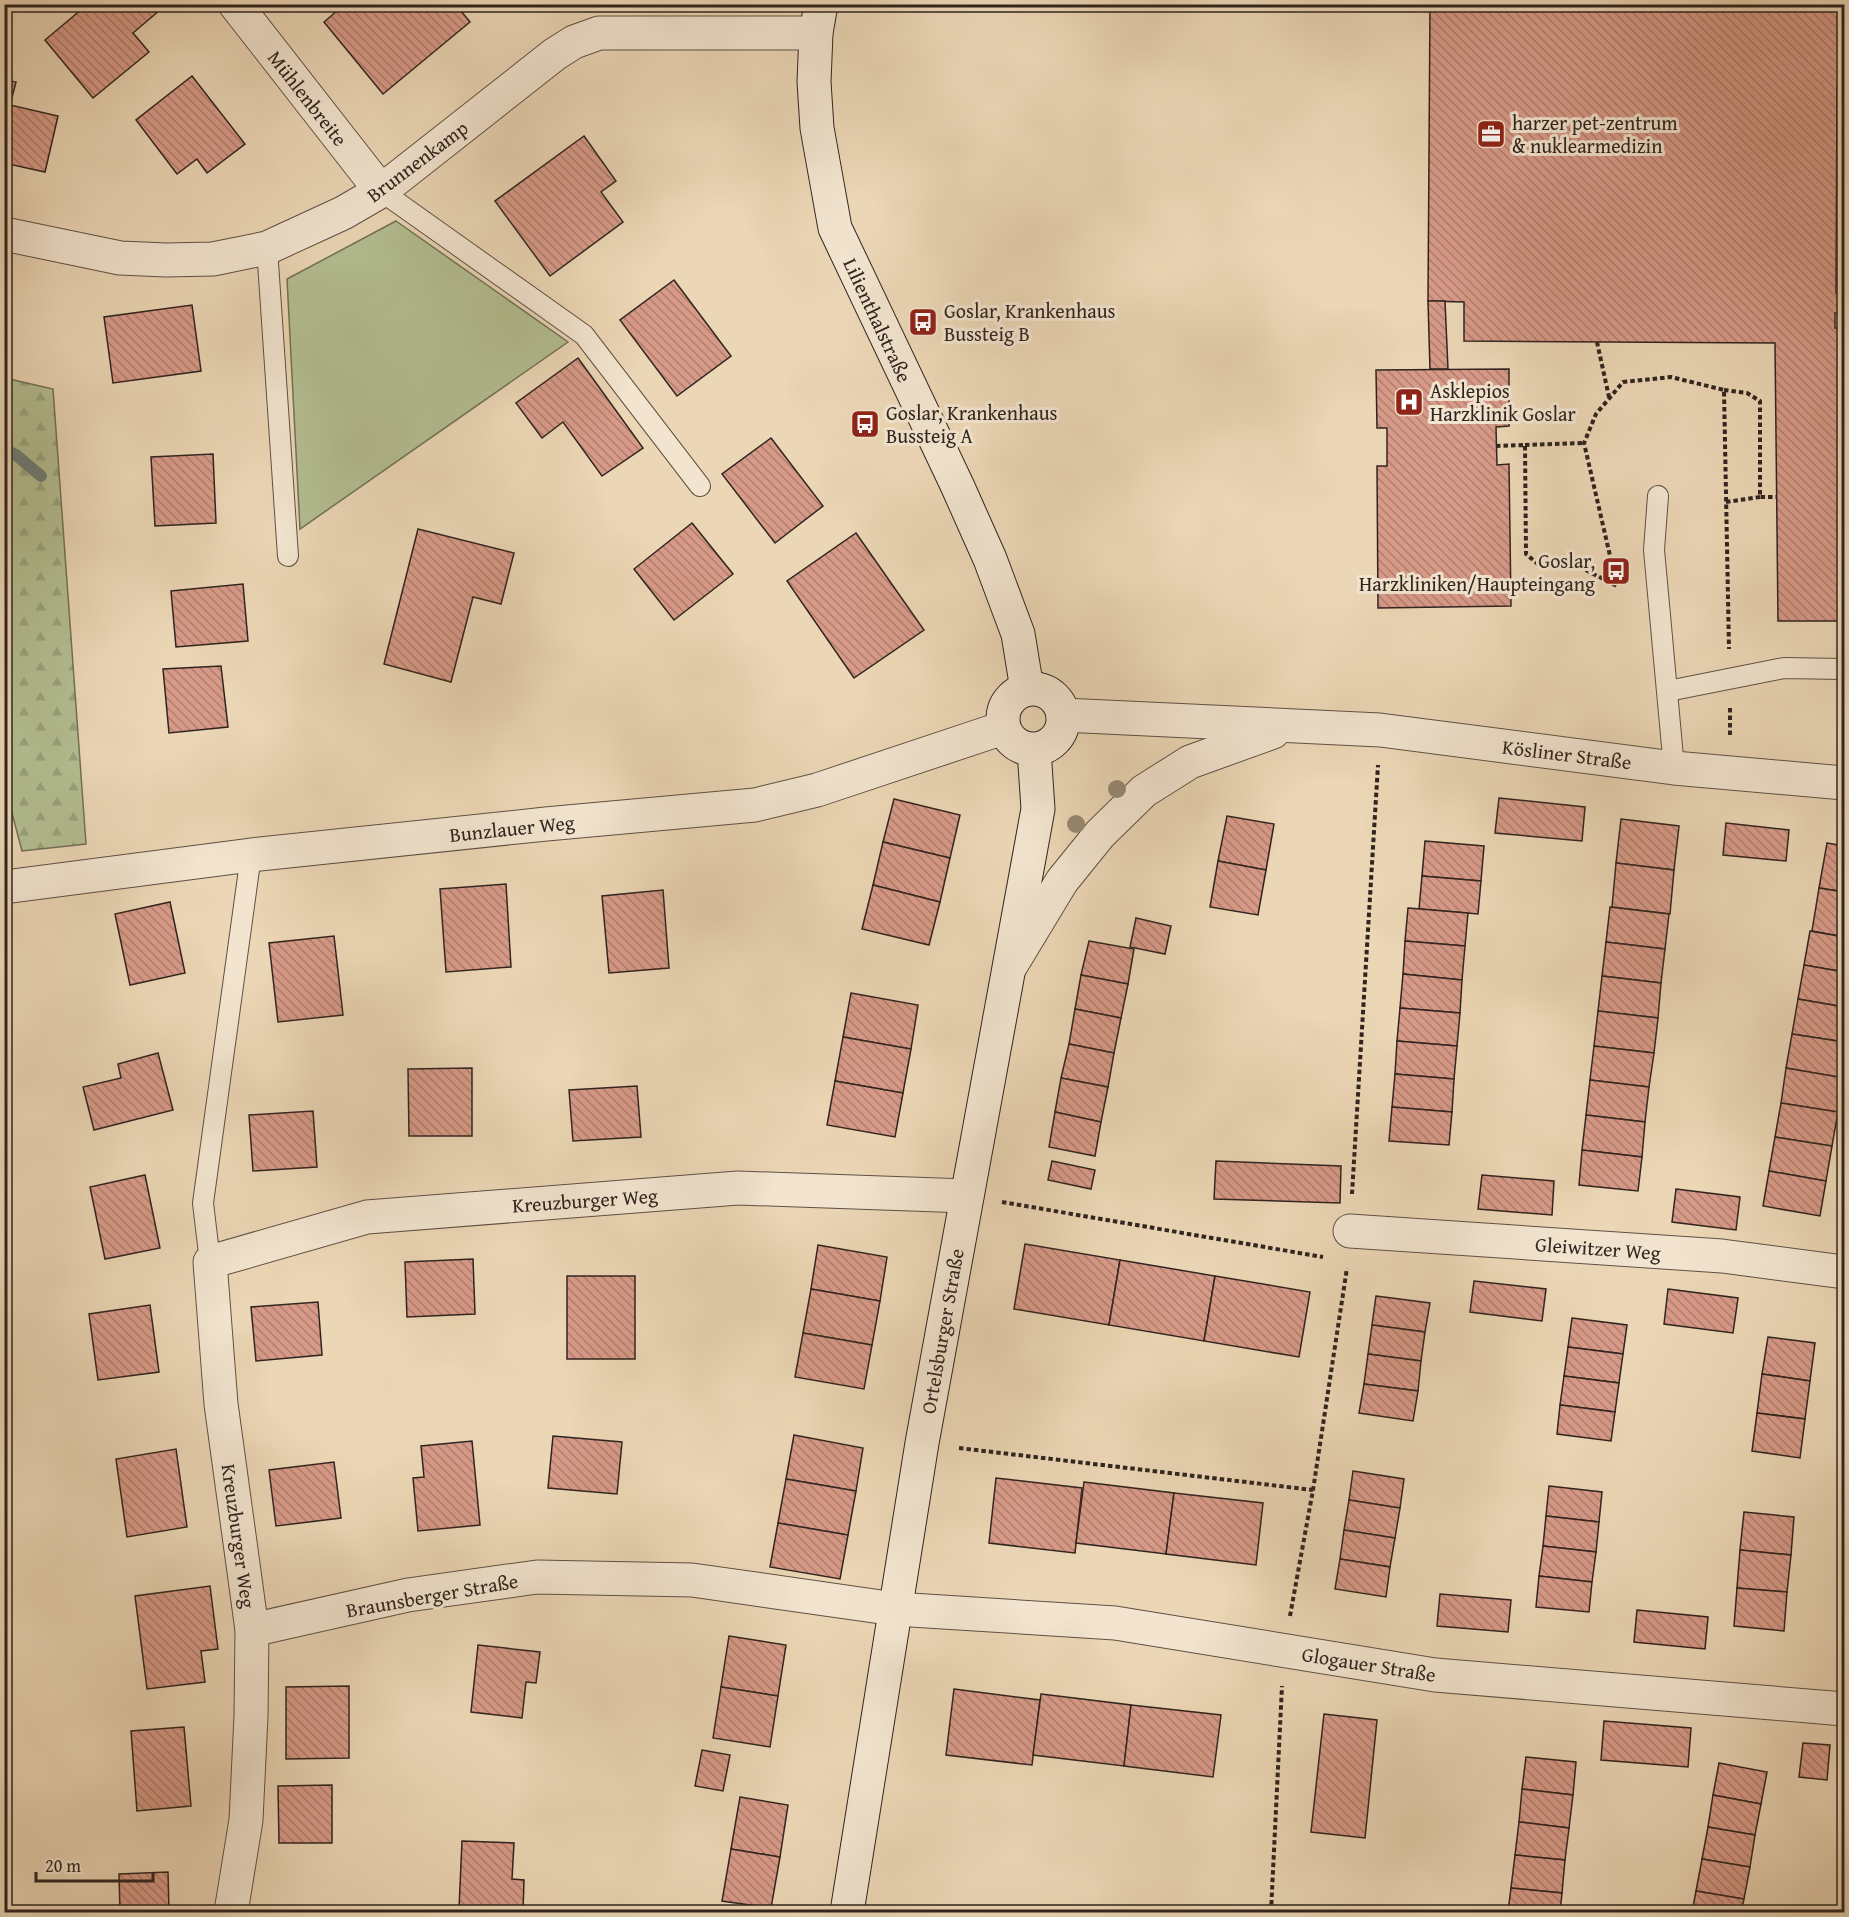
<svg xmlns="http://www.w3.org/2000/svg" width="1849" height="1917" font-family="'Gentium Book Plus',serif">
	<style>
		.green { fill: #b3be91; stroke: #727158; stroke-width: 1.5 }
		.forest { fill: url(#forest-firs); stroke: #727158; stroke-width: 1.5 }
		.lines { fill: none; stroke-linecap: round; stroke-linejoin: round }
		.stream { stroke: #6e7d77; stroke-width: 12 }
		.building { fill: url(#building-back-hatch); stroke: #30241f; stroke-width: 1.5 }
		.lane-casing { stroke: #5f5044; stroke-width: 22 }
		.street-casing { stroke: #5f5044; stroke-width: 35 }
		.secondary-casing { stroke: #30241f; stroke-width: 35 }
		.path { stroke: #30241f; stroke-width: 4; stroke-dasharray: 4.5 3; stroke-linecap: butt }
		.lane { stroke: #f2e4cf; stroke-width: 20 }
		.street { stroke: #f2e4cf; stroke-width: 33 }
		.secondary { stroke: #f2e4cf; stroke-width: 33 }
		.tree { fill: #968972 }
		.labels { text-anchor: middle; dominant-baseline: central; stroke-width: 6; stroke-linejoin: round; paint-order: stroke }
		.street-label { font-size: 20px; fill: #30241f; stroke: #f2e4cf }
		.poi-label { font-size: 20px; fill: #30241f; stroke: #f2e4cf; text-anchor: start }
	</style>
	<defs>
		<pattern id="forest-firs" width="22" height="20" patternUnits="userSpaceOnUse" patternTransform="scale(1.5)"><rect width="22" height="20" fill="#b3be91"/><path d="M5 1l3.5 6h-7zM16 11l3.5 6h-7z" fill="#9aa37d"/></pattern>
		<pattern id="building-back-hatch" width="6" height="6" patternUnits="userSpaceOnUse" patternTransform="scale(1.5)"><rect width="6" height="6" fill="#d89a88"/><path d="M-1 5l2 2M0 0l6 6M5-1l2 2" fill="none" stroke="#b07d6f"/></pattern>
	</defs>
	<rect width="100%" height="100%" fill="#ebd6b5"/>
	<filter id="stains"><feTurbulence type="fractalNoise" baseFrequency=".00333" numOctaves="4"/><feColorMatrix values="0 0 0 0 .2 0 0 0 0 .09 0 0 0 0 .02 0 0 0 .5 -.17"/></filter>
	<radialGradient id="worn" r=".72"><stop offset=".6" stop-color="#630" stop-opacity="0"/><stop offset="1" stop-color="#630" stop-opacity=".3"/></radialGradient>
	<polygon class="green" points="396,221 568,342 300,529 287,279"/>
	<polygon class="forest" points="5,378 53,389 86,844 22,851 4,783"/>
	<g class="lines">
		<polyline class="stream" points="4,449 16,455 41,476"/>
	</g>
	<g class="building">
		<polygon points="88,4 167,4 133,33 149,52 93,98 45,40"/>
		<polygon points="345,4 455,4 470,22 383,94 324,22"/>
		<polygon points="1430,4 1844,4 1844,86 1837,85 1836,293 1844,293 1844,313 1835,313 1835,328 1844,328 1844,621 1778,621 1775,343 1464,341 1464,302 1428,301"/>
		<polygon points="192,76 245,144 207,173 197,159 177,174 136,120"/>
		<polygon points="4,80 16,82 10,105 58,116 45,172 4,163"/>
		<polygon points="584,136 616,181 601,192 623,222 550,276 495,201"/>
		<polygon points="674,280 731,356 677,396 620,320"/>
		<polygon points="1428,301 1445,301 1448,369 1430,369"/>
		<polygon points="192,305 201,371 113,383 104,317"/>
		<polygon points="578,358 643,448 602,476 563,422 542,438 516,403"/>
		<polygon points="1509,369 1509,426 1496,427 1497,465 1509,464 1511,606 1378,608 1377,466 1387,466 1387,428 1377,428 1376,370"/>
		<polygon points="771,438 823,506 775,543 722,474"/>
		<polygon points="213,454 216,523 155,526 151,457"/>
		<polygon points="692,523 733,574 674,620 634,569"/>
		<polygon points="418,529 514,553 501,604 473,597 451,682 384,664"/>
		<polygon points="856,533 924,630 854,678 787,581"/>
		<polygon points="243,584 248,641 176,647 171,591"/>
		<polygon points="221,666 228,727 169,733 163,669"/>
		<polygon points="1499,798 1585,807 1582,841 1495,833"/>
		<polygon points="894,799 960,815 950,858 883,842"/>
		<polygon points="1227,816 1274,824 1266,870 1218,861"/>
		<polygon points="1621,819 1679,826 1674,870 1616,863"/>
		<polygon points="1726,823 1789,830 1786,861 1723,855"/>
		<polygon points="1425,841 1484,846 1481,881 1422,876"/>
		<polygon points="883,842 950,858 940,902 873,885"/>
		<polygon points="1827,843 1844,846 1844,892 1819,888"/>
		<polygon points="1218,861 1266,870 1258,915 1210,907"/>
		<polygon points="1616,863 1674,870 1670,914 1612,907"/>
		<polygon points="1422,876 1481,881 1478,914 1419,909"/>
		<polygon points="506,884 511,967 446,972 440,889"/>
		<polygon points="873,885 940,902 929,945 862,929"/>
		<polygon points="1819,888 1844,892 1844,937 1812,931"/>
		<polygon points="663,890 669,968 609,973 602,896"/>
		<polygon points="170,902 185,973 130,985 115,914"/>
		<polygon points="1610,907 1669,914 1665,949 1606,942"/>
		<polygon points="1408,908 1468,913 1465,946 1405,941"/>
		<polygon points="1136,918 1171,926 1165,954 1130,947"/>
		<polygon points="1810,931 1844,937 1844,972 1804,965"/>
		<polygon points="334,936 343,1015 278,1022 269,943"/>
		<polygon points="1089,941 1134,949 1128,984 1081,975"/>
		<polygon points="1405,941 1465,946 1462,980 1403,974"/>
		<polygon points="1606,942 1665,949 1661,983 1602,976"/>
		<polygon points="1804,965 1844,972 1844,1007 1798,999"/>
		<polygon points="1403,974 1462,980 1460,1013 1400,1008"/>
		<polygon points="1081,975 1128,984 1121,1018 1075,1009"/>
		<polygon points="1602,976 1661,983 1658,1018 1598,1011"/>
		<polygon points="851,993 918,1005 911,1049 843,1037"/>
		<polygon points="1798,999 1844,1007 1844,1042 1792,1034"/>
		<polygon points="1400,1008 1460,1013 1457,1046 1397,1041"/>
		<polygon points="1075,1009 1121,1018 1114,1053 1069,1044"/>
		<polygon points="1598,1011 1658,1018 1654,1053 1594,1046"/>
		<polygon points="1792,1034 1844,1042 1844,1078 1786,1068"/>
		<polygon points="843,1037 911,1049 903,1093 835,1081"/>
		<polygon points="1397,1041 1457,1046 1454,1079 1395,1074"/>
		<polygon points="1069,1044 1114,1053 1108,1087 1061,1078"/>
		<polygon points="1594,1046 1654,1053 1649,1087 1590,1080"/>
		<polygon points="158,1053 173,1110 94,1130 83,1087 121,1078 118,1064"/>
		<polygon points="472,1068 472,1136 409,1136 408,1069"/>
		<polygon points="1786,1068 1844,1078 1838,1112 1781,1103"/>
		<polygon points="1395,1074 1454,1079 1452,1112 1392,1107"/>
		<polygon points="1061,1078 1108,1087 1101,1122 1055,1112"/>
		<polygon points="1590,1080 1649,1087 1645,1122 1586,1115"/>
		<polygon points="835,1081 903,1093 895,1137 827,1125"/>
		<polygon points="637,1086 641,1137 573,1141 569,1090"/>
		<polygon points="1781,1103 1838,1112 1832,1146 1775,1137"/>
		<polygon points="1392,1107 1452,1112 1449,1145 1389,1141"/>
		<polygon points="313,1111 317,1167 253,1171 249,1115"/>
		<polygon points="1055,1112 1101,1122 1095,1156 1049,1147"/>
		<polygon points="1586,1115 1645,1122 1642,1157 1582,1150"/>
		<polygon points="1775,1137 1832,1146 1826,1181 1769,1171"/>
		<polygon points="1582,1150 1642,1157 1638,1191 1579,1185"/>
		<polygon points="1052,1161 1095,1170 1091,1189 1048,1180"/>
		<polygon points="1216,1161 1341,1166 1340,1203 1214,1199"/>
		<polygon points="1769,1171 1826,1181 1820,1216 1763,1206"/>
		<polygon points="145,1175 160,1248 105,1259 90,1187"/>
		<polygon points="1482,1175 1554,1181 1552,1215 1478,1209"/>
		<polygon points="1676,1189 1740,1197 1736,1230 1672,1222"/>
		<polygon points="1025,1244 1120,1260 1109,1325 1014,1309"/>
		<polygon points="818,1245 887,1257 880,1301 811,1289"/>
		<polygon points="473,1259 475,1314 407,1317 405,1262"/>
		<polygon points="1120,1260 1215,1276 1204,1341 1109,1325"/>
		<rect x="567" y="1276" width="68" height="83"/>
		<polygon points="1215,1276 1310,1292 1299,1357 1204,1341"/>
		<polygon points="1474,1281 1546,1289 1542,1321 1470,1312"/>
		<polygon points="811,1289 880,1301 872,1345 803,1333"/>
		<polygon points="1668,1289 1738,1298 1733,1333 1664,1324"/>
		<polygon points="1376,1296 1430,1303 1425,1332 1372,1325"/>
		<polygon points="318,1302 322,1355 256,1361 251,1307"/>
		<polygon points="150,1305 159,1372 98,1380 89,1314"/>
		<polygon points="1572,1318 1627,1325 1623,1354 1568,1347"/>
		<polygon points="1372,1325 1425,1332 1421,1361 1368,1354"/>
		<polygon points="803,1333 872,1345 864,1389 795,1377"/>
		<polygon points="1768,1337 1815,1343 1810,1381 1762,1374"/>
		<polygon points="1568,1347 1623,1354 1619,1383 1564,1376"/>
		<polygon points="1368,1354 1421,1361 1418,1391 1364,1384"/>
		<polygon points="1762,1374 1810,1381 1805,1419 1757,1413"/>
		<polygon points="1564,1376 1619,1383 1615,1412 1560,1405"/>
		<polygon points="1364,1384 1418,1391 1413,1421 1359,1413"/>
		<polygon points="1560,1405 1615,1412 1611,1441 1557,1434"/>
		<polygon points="1757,1413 1805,1419 1800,1458 1752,1451"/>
		<polygon points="794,1435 863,1448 856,1491 786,1479"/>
		<polygon points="553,1436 622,1442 617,1494 548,1488"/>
		<polygon points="472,1441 480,1525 418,1531 413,1478 424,1477 421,1446"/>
		<polygon points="176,1449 187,1527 127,1537 116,1459"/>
		<polygon points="334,1462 341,1518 276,1526 269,1470"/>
		<polygon points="1353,1471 1404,1479 1400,1508 1349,1500"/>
		<polygon points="996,1478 1082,1488 1075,1553 989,1543"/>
		<polygon points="786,1479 856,1491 848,1535 778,1523"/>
		<polygon points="1084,1482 1174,1493 1166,1554 1076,1543"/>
		<polygon points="1549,1486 1602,1492 1599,1522 1546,1516"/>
		<polygon points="1174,1493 1263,1503 1256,1565 1166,1554"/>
		<polygon points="1349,1500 1400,1508 1395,1538 1344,1530"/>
		<polygon points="1744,1512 1794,1517 1791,1555 1740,1550"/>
		<polygon points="1546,1516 1599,1522 1596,1552 1543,1546"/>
		<polygon points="778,1523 848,1535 840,1579 770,1567"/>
		<polygon points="1344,1530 1395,1538 1390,1567 1340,1559"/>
		<polygon points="1543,1546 1596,1552 1592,1582 1539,1576"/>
		<polygon points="1740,1550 1791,1555 1787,1592 1737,1588"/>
		<polygon points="1340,1559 1390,1567 1386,1597 1335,1589"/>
		<polygon points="1539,1576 1592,1582 1589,1612 1536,1607"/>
		<polygon points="210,1586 218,1649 201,1651 205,1682 147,1689 135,1596"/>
		<polygon points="1737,1588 1787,1592 1784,1631 1734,1626"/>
		<polygon points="1440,1594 1511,1600 1508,1632 1437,1626"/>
		<polygon points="1637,1610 1708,1617 1705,1649 1634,1642"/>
		<polygon points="1844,1627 1844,1662 1840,1662"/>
		<polygon points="729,1636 786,1645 778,1696 721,1687"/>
		<polygon points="478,1645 540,1652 536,1683 526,1682 522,1718 471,1712"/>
		<polygon points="349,1686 349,1758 286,1759 286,1687"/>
		<polygon points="721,1687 778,1696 770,1747 713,1738"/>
		<polygon points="954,1689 1040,1700 1032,1765 946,1755"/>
		<polygon points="1041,1694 1131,1705 1124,1766 1033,1755"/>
		<polygon points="1131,1705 1221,1715 1213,1777 1124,1766"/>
		<polygon points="1324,1714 1377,1720 1365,1838 1311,1832"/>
		<polygon points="1604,1721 1691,1728 1688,1767 1601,1760"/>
		<polygon points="184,1727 191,1806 137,1811 131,1731"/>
		<polygon points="1803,1743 1830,1745 1827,1780 1799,1777"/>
		<polygon points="702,1750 730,1755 723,1791 695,1786"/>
		<polygon points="1526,1757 1576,1762 1573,1795 1522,1789"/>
		<polygon points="1719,1763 1767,1772 1761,1804 1713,1795"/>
		<polygon points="332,1785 332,1843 279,1843 278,1786"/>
		<polygon points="1522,1789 1573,1795 1569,1828 1519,1822"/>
		<polygon points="1713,1795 1761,1804 1755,1835 1708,1827"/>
		<polygon points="740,1797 788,1805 780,1857 731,1849"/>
		<polygon points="1519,1822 1569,1828 1565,1860 1515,1855"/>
		<polygon points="1708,1827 1755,1835 1750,1867 1702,1859"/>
		<polygon points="462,1841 514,1843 512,1879 524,1880 523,1912 459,1909"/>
		<polygon points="731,1849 780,1857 771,1908 722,1901"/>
		<polygon points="1515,1855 1565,1860 1562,1893 1511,1888"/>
		<polygon points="1702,1859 1750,1867 1744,1899 1696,1891"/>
		<polygon points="168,1872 169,1912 120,1912 119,1874"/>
		<polygon points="1511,1888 1562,1893 1560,1912 1508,1912"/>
		<polygon points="1696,1891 1744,1899 1741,1912 1692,1912"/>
		<polygon points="1012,1909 1100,1912 1011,1912"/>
	</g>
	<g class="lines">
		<g class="lane-casing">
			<g id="lane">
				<polyline points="381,191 584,335 700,486"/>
				<polyline points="267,248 288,556"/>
				<polyline points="1658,496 1654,550 1674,768"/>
				<polyline points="1668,691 1784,668 1844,669"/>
				<polyline points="210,1262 203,1203 251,855"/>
			</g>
		</g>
		<g class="street-casing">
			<g id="street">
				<polyline points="235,4 381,191"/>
				<polyline points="4,234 120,258 166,260 213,259 267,248 343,213 381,191 555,54 574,42 599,33 816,33"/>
				<polyline points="1063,715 1380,730 1674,768 1844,783"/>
				<polyline points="12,886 251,855 546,824 755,805 817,790 1003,728"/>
				<polyline points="1010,967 1062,881 1100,834 1144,791 1190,762 1273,732"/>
				<polyline points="1350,1231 1722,1256 1844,1272"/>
				<polyline points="252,1630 408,1595 537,1577 692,1580 895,1609 1115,1623 1435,1675 1844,1709"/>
				<polyline points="231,1912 246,1820 251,1716 252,1630 221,1404 210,1262 367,1217 738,1188 967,1196"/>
			</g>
		</g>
		<g class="secondary-casing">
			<g id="secondary">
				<polyline points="821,4 816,33 814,82 817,128 835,228 957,485 990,559 1018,634 1027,689"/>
				<circle cx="1033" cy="719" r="30"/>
				<polyline points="847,1912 922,1443 1038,809 1034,750"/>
			</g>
		</g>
		<g class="path">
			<polyline points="1597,342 1609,397"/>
			<polyline points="1724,390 1747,393 1760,401 1760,497 1777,497"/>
			<polyline points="1525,445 1584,443"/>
			<polyline points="1496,446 1525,445 1526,554 1539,565 1580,567 1617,586 1584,443 1596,414 1623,382 1671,377 1724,390 1729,649"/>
			<polyline points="1726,502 1760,497"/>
			<polyline points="1730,708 1730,736"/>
			<polyline points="1352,1194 1378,765"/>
			<polyline points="1002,1202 1323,1257"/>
			<polyline points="959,1448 1313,1490"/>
			<polyline points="1290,1616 1313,1490 1347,1268"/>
			<polyline points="1271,1912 1282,1686"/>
		</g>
		<use href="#lane" class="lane"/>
		<use href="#street" class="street"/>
		<use href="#secondary" class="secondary"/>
	</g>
	<g class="tree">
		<circle cx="1117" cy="789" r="9"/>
		<circle cx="1076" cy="824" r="9"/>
	</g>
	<defs>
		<g id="office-square" transform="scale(1.5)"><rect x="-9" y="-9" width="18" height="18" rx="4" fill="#8f2418" stroke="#f2e4cf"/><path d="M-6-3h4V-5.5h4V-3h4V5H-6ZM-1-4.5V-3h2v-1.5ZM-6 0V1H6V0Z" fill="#fff"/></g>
		<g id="bus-square" transform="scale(1.5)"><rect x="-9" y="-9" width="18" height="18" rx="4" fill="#8f2418" stroke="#f2e4cf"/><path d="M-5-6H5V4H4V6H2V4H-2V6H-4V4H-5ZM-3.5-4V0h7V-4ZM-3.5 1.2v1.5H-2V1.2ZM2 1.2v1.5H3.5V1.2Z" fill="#fff"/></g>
		<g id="hospital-square" transform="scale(1.5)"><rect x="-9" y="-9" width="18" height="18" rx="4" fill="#8f2418" stroke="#f2e4cf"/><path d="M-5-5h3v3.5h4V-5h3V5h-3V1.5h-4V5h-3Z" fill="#fff"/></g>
	</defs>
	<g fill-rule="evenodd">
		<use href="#office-square" x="1491" y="134"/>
		<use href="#bus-square" x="923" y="322"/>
		<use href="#hospital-square" x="1409" y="402"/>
		<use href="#bus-square" x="865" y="424"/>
		<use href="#bus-square" x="1616" y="571"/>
	</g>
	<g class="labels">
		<g class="street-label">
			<text transform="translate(308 98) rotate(52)">Mühlenbreite</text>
			<text transform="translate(417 161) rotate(-37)">Brunnenkamp</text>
			<text transform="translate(878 320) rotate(65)">Lilienthalstraße</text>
			<text transform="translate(1567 754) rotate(7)">Kösliner Straße</text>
			<text transform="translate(512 828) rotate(-6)">Bunzlauer Weg</text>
			<text transform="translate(585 1200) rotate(-4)">Kreuzburger Weg</text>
			<text transform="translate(1598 1248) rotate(4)">Gleiwitzer Weg</text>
			<text transform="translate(942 1331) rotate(-80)">Ortelsburger Straße</text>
			<text transform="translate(239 1536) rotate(82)">Kreuzburger Weg</text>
			<text transform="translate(432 1595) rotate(-10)">Braunsberger Straße</text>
			<text transform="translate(1369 1664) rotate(9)">Glogauer Straße</text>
		</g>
		<g class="poi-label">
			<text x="1512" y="122">harzer pet-zentrum<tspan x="1512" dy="23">&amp; nuklearmedizin</tspan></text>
			<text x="944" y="310">Goslar, Krankenhaus<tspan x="944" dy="23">Bussteig B</tspan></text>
			<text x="1430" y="390">Asklepios<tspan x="1430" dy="23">Harzklinik Goslar</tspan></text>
			<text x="886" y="412">Goslar, Krankenhaus<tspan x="886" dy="23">Bussteig A</tspan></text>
			<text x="1595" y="560" text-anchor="end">Goslar,<tspan x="1595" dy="23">Harzkliniken/Haupteingang</tspan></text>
		</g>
	</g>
	<rect width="1849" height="1917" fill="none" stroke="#ebd6b5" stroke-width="24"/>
	<rect x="6" y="6" width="1837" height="1905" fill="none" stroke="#30241f" stroke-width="3"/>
	<rect x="12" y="12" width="1825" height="1893" fill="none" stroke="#30241f" stroke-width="1.5"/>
	<path d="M36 1872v9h117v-9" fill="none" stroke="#30241f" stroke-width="3"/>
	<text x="45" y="1872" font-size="18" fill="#30241f" stroke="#f2e4cf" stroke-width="4.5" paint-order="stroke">20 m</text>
	<rect width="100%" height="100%" filter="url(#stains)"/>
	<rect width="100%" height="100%" fill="url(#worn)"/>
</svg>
